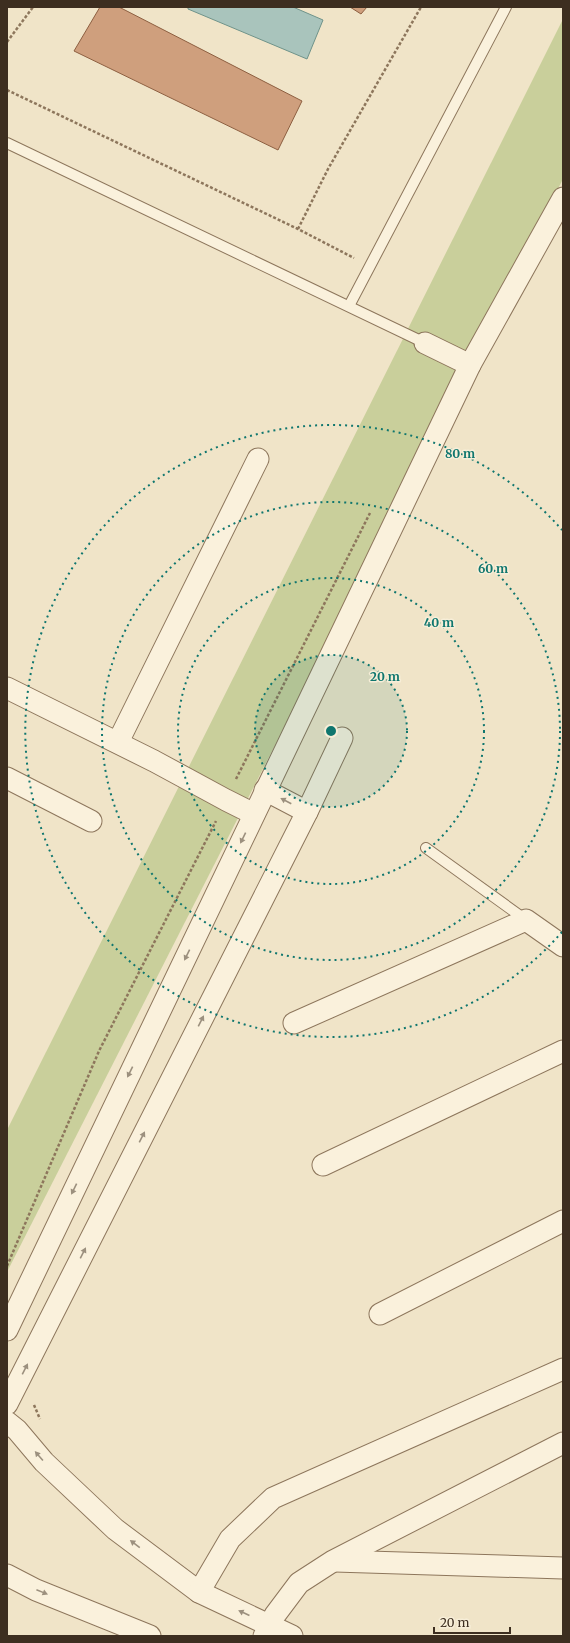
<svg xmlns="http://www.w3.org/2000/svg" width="570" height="1643" font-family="Merriweather,serif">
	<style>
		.green { fill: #c9cf9b }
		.water { fill: #a9c4bc; stroke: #6f938a }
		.building { fill: #cf9f7d; stroke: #8d5f41 }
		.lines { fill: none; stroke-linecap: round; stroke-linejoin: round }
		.lane-casing { stroke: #8d765c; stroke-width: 12 }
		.street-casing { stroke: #8d765c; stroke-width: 23 }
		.path { stroke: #8d765c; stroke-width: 2.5; stroke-dasharray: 3 2; stroke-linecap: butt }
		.lane { stroke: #faf1dc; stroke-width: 10 }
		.street { stroke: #faf1dc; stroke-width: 21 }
		.oneway { fill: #9c907e }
		.ring { fill: none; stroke: #0f766e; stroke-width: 2; stroke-dasharray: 2 4 }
		.centre { fill: #0f766e; stroke: #f7eed8; stroke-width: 2 }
		.ring-label { font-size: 12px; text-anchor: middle; font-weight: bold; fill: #0f766e; stroke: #f7eed8; stroke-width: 3; stroke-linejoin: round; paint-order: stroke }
	</style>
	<rect width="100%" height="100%" fill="#f0e4c8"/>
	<polygon class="green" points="563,19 563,179 7,1272 7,1130"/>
	<polygon class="water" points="188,7 293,7 323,20 307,59 188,9"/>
	<g class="building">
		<polygon points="100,7 119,7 302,101 278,150 74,51"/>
		<polygon points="350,7 367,7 361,14"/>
	</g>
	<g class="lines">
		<g class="lane-casing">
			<g id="lane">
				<polyline points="7,143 425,343"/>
				<polyline points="349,306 506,7"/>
				<polyline points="426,848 526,920"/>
			</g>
		</g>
		<g class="street-casing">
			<g id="street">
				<polyline points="425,343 470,365"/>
				<polyline points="7,688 154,761 226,800 254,814"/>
				<polyline points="118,742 258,459"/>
				<polyline points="7,778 91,821"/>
				<polyline points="265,790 307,812"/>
				<polyline points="294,1023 526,920 563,946"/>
				<polyline points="323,1165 563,1051"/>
				<polyline points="380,1314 563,1221"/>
				<polyline points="7,1330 470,365 563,198"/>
				<polyline points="7,1404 307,812 342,738"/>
				<polyline points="7,1422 17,1430 44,1462 115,1529 199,1592 292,1636"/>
				<polyline points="335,1561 563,1568"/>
				<polyline points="7,1575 36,1590 150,1636"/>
				<polyline points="199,1592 230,1539 273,1498 563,1369"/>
				<polyline points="264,1636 275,1615 299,1583 333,1561 563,1443"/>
			</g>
		</g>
		<g class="path">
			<polyline points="7,42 33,7"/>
			<polyline points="7,90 298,229 354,258"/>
			<polyline points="298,229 328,169 421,7"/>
			<polyline points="236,779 370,513"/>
			<polyline points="7,1266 99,1051 216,821"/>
			<polyline points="34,1405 40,1419"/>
		</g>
		<use href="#lane" class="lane"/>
		<use href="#street" class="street"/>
	</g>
	<defs><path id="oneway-solid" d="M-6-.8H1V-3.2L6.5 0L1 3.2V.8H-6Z"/></defs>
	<g class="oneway">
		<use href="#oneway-solid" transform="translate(286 801) rotate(-152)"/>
		<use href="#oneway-solid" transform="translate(243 838) rotate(116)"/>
		<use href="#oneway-solid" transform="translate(187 955) rotate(116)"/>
		<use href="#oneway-solid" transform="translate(201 1021) rotate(-63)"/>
		<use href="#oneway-solid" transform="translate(130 1072) rotate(116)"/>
		<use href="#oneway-solid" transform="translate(142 1137) rotate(-63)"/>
		<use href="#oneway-solid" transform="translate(74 1189) rotate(116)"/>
		<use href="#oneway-solid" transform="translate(83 1253) rotate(-63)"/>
		<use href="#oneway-solid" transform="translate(25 1369) rotate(-63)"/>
		<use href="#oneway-solid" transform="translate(39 1456) rotate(-131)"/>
		<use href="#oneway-solid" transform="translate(135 1544) rotate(-143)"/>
		<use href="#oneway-solid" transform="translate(42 1592) rotate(22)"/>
		<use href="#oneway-solid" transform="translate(244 1613) rotate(-155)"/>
	</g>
	<circle cx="331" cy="731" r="76" fill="#0f766e" fill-opacity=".12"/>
	<g class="ring">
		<circle cx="331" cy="731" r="76"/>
		<circle cx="331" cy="731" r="153"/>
		<circle cx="331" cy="731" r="229"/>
		<path d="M562 932A306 306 0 1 1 562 530"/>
	</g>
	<circle cx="331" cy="731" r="6" class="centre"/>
	<g class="ring-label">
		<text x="460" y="458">80 m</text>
		<text x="493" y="573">60 m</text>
		<text x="439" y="627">40 m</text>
		<text x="385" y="681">20 m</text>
	</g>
	<rect width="570" height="1643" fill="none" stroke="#3d2e20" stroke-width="16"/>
	<path d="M434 1627v6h76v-6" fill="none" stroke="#3d2e20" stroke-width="2"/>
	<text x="440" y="1627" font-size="12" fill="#3d2e20" stroke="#f7eed8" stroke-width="3" paint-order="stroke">20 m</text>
</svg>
